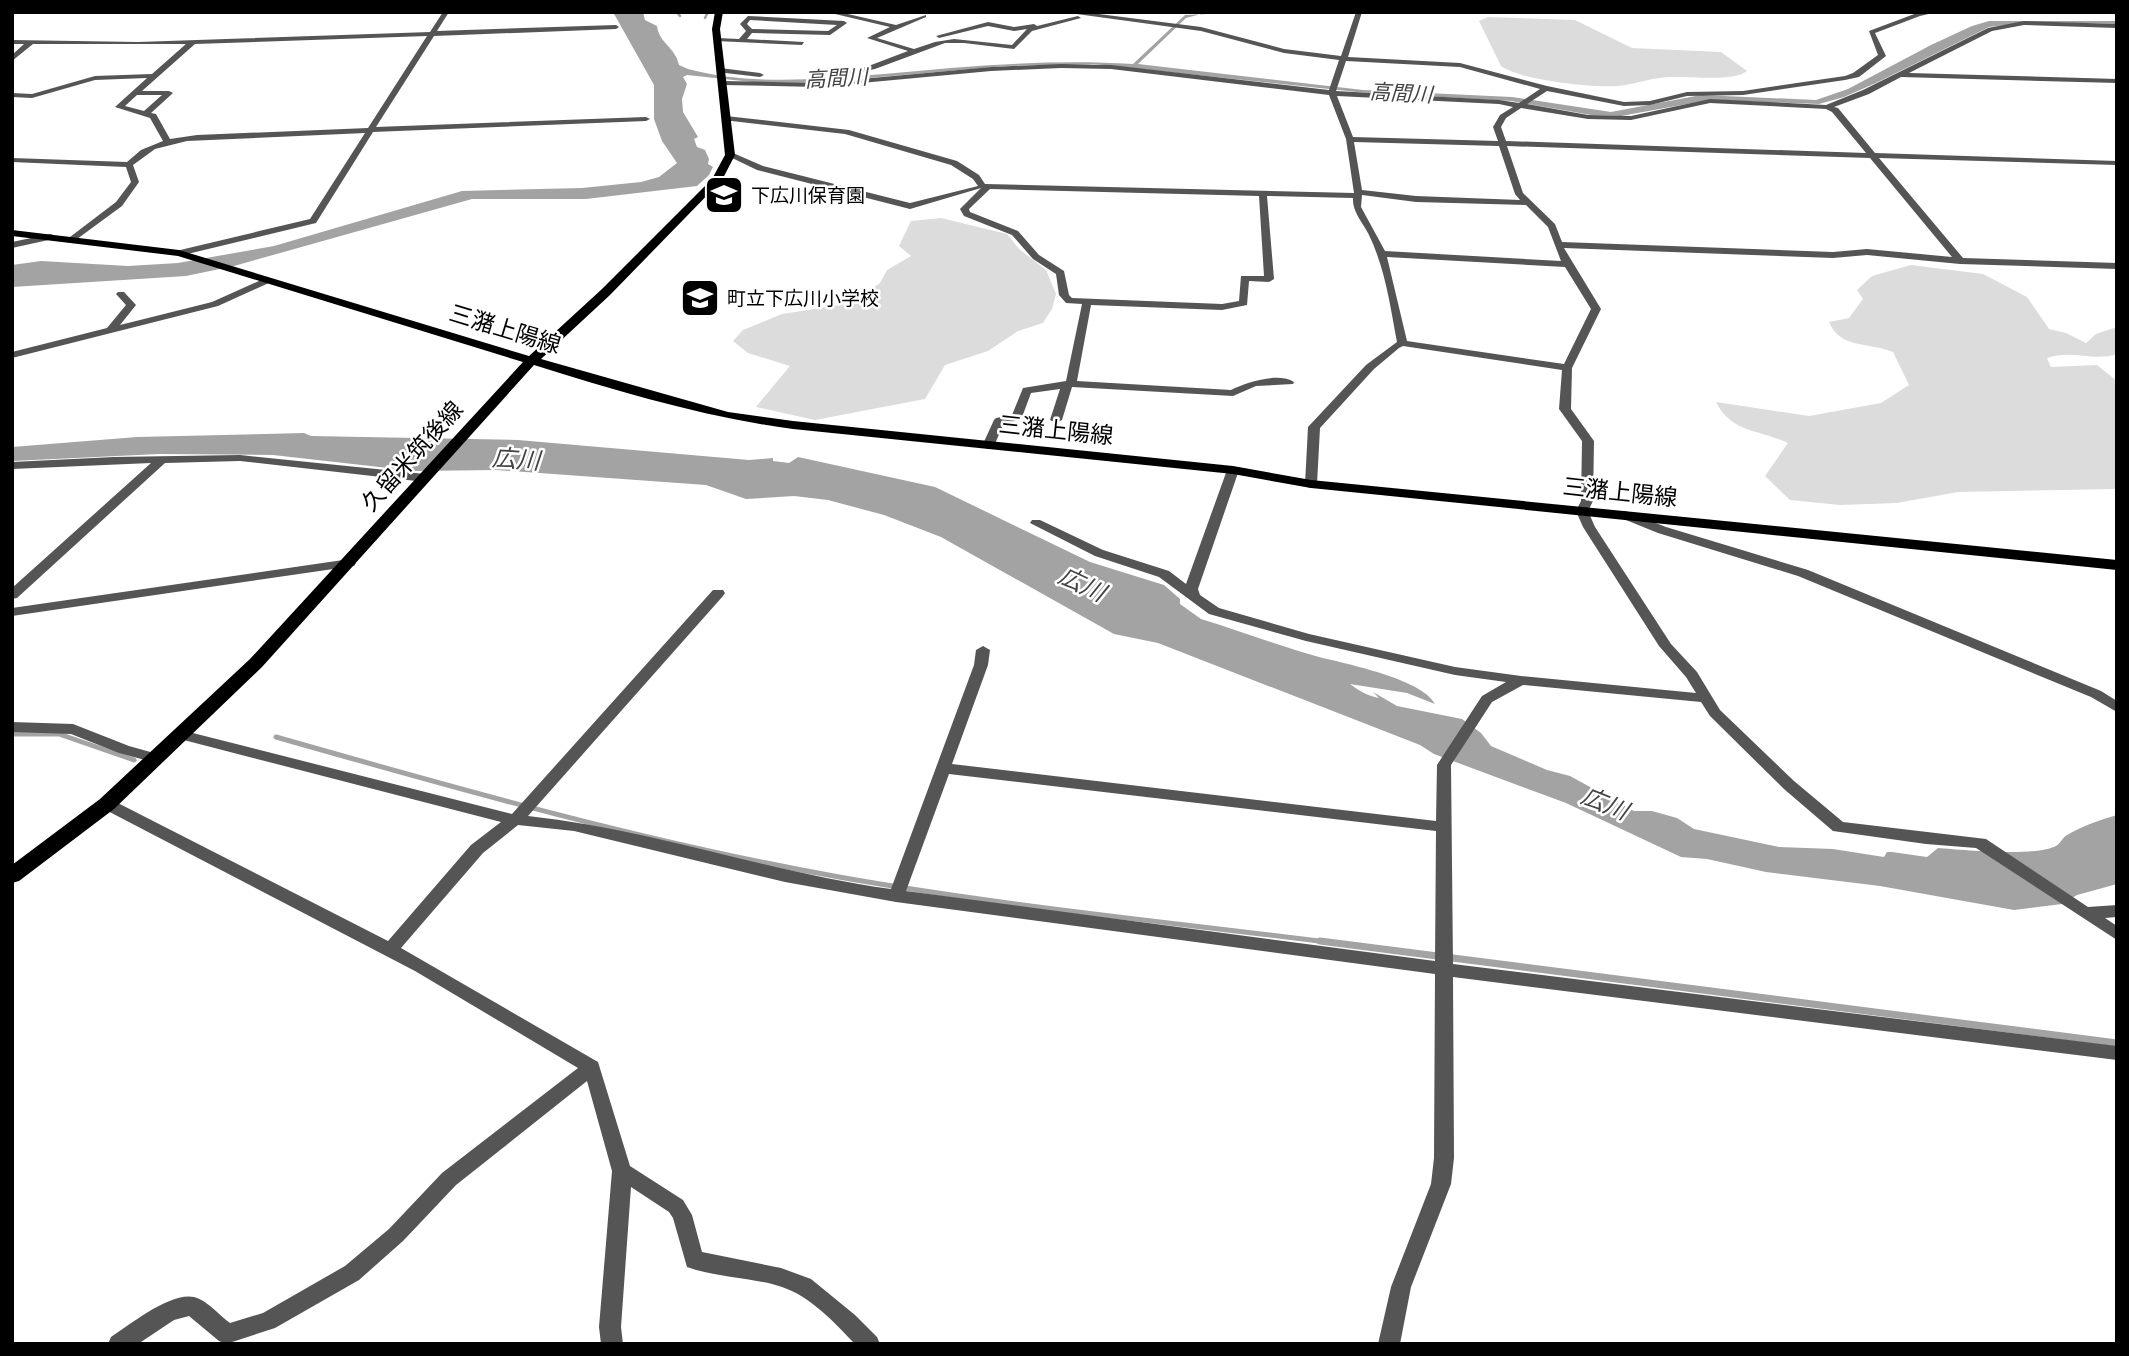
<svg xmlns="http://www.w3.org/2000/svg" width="2129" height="1356" font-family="'Space Grotesk','Noto Sans JP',sans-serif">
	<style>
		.green { fill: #dcdcdc }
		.water { fill: #a3a3a3 }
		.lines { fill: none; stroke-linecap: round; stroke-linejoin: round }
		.stream-far2 { stroke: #a3a3a3; stroke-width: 2.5 }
		.stream-far1 { stroke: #a3a3a3; stroke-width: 5 }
		.stream { stroke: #a3a3a3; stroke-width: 7 }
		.minor { fill: #555; fill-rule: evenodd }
		.primary { fill: #000; fill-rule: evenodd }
		.labels { text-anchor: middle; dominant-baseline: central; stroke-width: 5; stroke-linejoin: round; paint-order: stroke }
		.far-poi-label { font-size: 19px; fill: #000; stroke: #fff; text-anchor: start }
		.far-water-label { font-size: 21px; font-style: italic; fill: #444; stroke: #fff }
		.street-label { font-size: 23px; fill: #000; stroke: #fff }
		.water-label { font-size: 24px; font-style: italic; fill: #444; stroke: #fff }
	</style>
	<rect width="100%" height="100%" fill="#fff"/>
	<g class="green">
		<path d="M1488,17L1575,20L1632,48L1721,52L1747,71C1734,82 1690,76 1672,77C1653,77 1637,84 1618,86C1594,88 1519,80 1501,66L1479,21Z"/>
		<polygon points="941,218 1007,234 1019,249 1046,270 1056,294 1052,309 1043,323 1018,331 988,351 945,365 925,399 815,420 756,407 790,366 748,353 733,341 743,330 782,314 853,303 880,283 887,270 911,256 899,246 911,221"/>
		<path d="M1911,265L1983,274L2027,297L2049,329L2066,333L2086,343L2096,334L2117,327V354C2093,362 2072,349 2047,358L2051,367L2097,365L2117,381V489L1958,492L1897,503L1840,505L1790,500L1765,476L1788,443C1761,430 1731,433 1716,402L1809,416L1881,403L1909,385L1893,352C1869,342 1840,349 1829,322L1849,318L1863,299L1857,290L1872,276Z"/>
	</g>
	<g class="water">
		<path d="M613,12H643L645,20L657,26C659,43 676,48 679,65L688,69C751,86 820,79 884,74C967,66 1049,59 1133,64L1185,15L1253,12L1205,13L1186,18L1138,64L1363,90L1512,97L1611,112L1701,95L1816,100L1848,89L1931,45L1972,26L1989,21H2117V24L2031,22L1989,27L1876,83L1844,97L1819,104L1709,100L1621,116L1591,115L1511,101L1357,92L1094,64L1005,66L813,83L752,82L687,75L683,77L687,84L682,99L683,112L698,137L694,139L697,147L705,150L709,159L708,164L713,167L709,175L697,186L586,199H472L234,266L186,276L12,287V265L41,261L128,266L178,263L274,246L462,191L582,188L641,182L659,177L677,163L662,141L654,119V85Z"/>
		<path d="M304,433L311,436L518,440L749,460L773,458V461L789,463L798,457L935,487L1090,562L1164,585L1180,599V604L1201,619C1240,631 1280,646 1319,657C1347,664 1422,679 1435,704L1407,693L1350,684C1358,690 1367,696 1379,698L1373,692L1397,706L1462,719L1481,733L1491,746L1547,770L1570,776L1634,811H1652L1677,818L1694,829L1779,847L1833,849L1884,857L1887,852H1892L1927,857L1938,848C1963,850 2035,857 2056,846C2060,844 2063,837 2067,835C2083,826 2099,820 2117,815V884L2077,895L2062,904L2014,910L1880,886L1766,872L1707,859L1681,857L1566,803L1434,754L1420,745L1158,643L1114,634L941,537L884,515L828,500L794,496L746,499L706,485L497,470L415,471L273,455L159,454L12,461V447L137,437Z"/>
	</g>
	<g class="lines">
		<g class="stream-far2">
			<polyline points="677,12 680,16"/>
			<polyline points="705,18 708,12"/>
		</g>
		<g class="stream-far1">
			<polyline points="12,734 59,734 134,760"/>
			<path d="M276,737C462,790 649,843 839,877C1003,906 1169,922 1334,943"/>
		</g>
		<polyline class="stream" points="1320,941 2117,1043"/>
		<g class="minor">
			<path d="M443,12H449L437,31L616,25L619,27L616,29L434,36L376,127L646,117L650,119L646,121L373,132L316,223L179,256L174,253L176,251L310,219L365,133L187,141L155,149L133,165L139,182L122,206L73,242L68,239L70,237L116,202L131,182L126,167L12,162V158L127,162L141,150L163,141L150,118L115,107L147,78L95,80L32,98L12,97V93L32,94L95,76L152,74L186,44H33L12,61V55L24,44H12V40L138,42L430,32ZM427,36L368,128L197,135L170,139L156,114L151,113L173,93L169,91H142L195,44ZM137,95H162L144,111L125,106Z"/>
			<polygon points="839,12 896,25 926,15 926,17 877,38 914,49 935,42 954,39 1012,45 1027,29 1014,31 988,26 939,38 936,36 988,22 1014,27 1034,24 1037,26 1078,16 1081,18 1032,31 1014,49 964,43 945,43 875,69 833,78 830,78 830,74 858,70 908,51 867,38 890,27 835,14"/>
			<path d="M1062,12H1083L1201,27L1284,49L1341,56L1356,12H1362L1348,57L1460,63L1547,86L1624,102L1650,101L1687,92L1743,91L1845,76L1853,73L1878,55L1869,31L1917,13L1937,12L1920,16L1875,33L1886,56L1859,77L1845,80L1743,95L1687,96L1650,105L1624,106L1547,91L1527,104L1588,115L1631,116L1710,99L1826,105L1863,90L1988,28L2024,21L2117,24V28L2024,25L1992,31L1909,73L2117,79V83L1901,77L1869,94L1834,107L1838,108L1875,153L2117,161V165L1879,158L1963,258L2117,263V269L1960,264L1867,255L1833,258L1564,248L1601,309L1572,368L1571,409L1594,441L1593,501L1588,511L1595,527L1671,644L1697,672L1720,710L1794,781L1843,822L1986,839L2088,907L2117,905V917L2105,918L2117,926V940L1976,848L1926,844L1833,831L1784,789L1710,716L1701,702L1523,685L1492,702L1451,765L1453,964L2117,1046V1060L1453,977L1454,1158L1451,1184L1411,1287L1400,1344H1378L1391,1287L1431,1184L1434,1158L1435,974L896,902L785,882L574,831L518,825L483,853L401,948L598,1062L630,1166L683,1200L692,1215L702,1252L781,1268L811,1279L855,1315L877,1337L880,1344H855C835,1323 810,1296 782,1287C752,1277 717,1278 687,1267L673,1218L669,1212L631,1187L621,1327L623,1344H601L599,1327L612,1171L587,1081L456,1185L403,1241L359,1280L275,1328L226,1344L219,1341L189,1316L174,1320L138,1344H108L111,1337C131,1324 170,1292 194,1297C207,1300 220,1316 230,1323L263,1313L345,1266L389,1229L442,1173L578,1068L415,971L102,808L99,804L102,800H112L388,941L471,845L501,822L176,738L174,735L176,732L181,730L512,814L713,590H723L725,593L723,596L528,816C650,829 768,872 891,889L974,665L976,650L983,646L990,650L988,665L952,764L1436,821L1437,765L1482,696L1506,682L1455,675L1306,641L1209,614L1159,577L1095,556L1030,523L1032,520H1040L1103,550L1169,571L1186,584L1227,470L1233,466L1239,470L1198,589L1200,595L1219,608L1309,634L1455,667L1521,676L1696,693L1686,677L1659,646L1583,527L1576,511L1581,501L1582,441L1559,409L1562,370L1403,346L1399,348L1374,369L1320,428L1317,484L1311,488L1307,487L1305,484L1308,427L1366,365L1397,342C1390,305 1385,267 1368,233C1362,222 1352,211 1353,198L1267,196L1274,279L1269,282L1249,281L1247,305L1222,310L1091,305L1077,381L1231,390C1247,382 1279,372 1294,382L1293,384L1256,386L1233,396L1072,387L1062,420L1056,423L1050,420L1060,389L1031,393L1021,420L1004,423L994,446L988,449L982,446L994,420L996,418L1012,415L1023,388L1066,381L1082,304L1066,303L1059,295L1056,274L1033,259L1012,235L964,216L960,209L981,188L910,209L757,170L726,155L733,153L763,166L910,203L978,186L973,179L951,165L845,134L723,120L722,118L726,116L849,130L957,161L979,175L985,184L1354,193L1346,139L1329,95L1111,69L1061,68L991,71L818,87L723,85L719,83L723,81L818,83L991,67L1061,64L1111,65L1329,90L1339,60L1284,53L1201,31ZM1346,61L1460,67L1540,89L1519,103L1499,100L1336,91ZM1337,96L1499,104L1513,107L1500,115L1493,127L1498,141L1353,137ZM1710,103L1826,109L1832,112L1866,153L1506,141L1501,127L1506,118L1521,108L1588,119L1631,120ZM1354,142L1499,146L1515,194L1520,200L1416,196L1362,190ZM1507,146L1870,158L1952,257L1867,249L1833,252L1562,242L1555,224L1523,193ZM990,189L1259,196L1264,276H1241L1239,301L1222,304L1072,298L1069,295L1064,271L1039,255L1018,231L970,212L969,209ZM1362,195L1416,202L1526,205L1548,227L1561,261L1385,251L1361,207ZM1387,257L1565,267L1591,309L1564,364L1407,341ZM949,774L1436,831L1435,961L906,891Z"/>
			<path d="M748,16L844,21L847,23L830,35L752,33L747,39L804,42L802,45L716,41L718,38L739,39L746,31L740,24ZM750,20L837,25L828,31L752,29L747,24Z"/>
			<polygon points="720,68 760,73 764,75 760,77 717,72 717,68"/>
			<polygon points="50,234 53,235 53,239 12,248 12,242"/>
			<polygon points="268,277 273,280 271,282 218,306 12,358 12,352 107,328 126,305 116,294 118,292 124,292 136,305 120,325 212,302"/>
			<polygon points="240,455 425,474 431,478 425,482 240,461 165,463 17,598 12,599 12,588 151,463 12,469 12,462 114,457"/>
			<polygon points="1625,511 1666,527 1808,570 2101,691 2117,701 2117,712 2091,697 1798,576 1658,533 1621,518 1619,515 1621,512"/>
			<polygon points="350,559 356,563 354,566 12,616 12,608"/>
			<polygon points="12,722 73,724 129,746 161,755 163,758 156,763 119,753 71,734 12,732"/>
		</g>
		<path class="primary" d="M715,12H723L720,29L735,155L722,180L610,295L541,359L728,412L793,421L1233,466L1311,480L2117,560V570L1311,488L1233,474L793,429C703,417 621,392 534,365L262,667L114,809L19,881L12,883V865L100,799L250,659L523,362L178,256L12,236V230L179,250L529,356L602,289L712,179L725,155L712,29Z"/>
	</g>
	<defs>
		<g id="school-square" transform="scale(2.0125)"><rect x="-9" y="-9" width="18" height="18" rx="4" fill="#000" stroke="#fff"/><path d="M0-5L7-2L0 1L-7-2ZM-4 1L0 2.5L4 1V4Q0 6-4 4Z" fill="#fff"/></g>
	</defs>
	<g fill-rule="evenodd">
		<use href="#school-square" x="724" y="195"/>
		<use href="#school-square" x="700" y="298"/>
	</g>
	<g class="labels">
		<g class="far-poi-label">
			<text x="751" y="195">下広川保育園</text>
			<text x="727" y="298">町立下広川小学校</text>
		</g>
		<g class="far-water-label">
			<text transform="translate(836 78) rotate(-3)">高間川</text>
			<text transform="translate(1401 93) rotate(3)">高間川</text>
		</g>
		<g class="street-label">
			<text transform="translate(505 329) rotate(17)">三潴上陽線</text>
			<text transform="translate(1056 430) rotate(6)">三潴上陽線</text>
			<text transform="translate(412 456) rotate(-48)">久留米筑後線</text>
			<text transform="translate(1620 492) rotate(6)">三潴上陽線</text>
		</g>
		<g class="water-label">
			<text transform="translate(516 459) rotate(4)">広川</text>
			<text transform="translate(1082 584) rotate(25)">広川</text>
			<text transform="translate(1605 803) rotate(22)">広川</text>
		</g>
	</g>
	<rect width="2129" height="1356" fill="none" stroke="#000000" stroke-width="28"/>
</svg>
